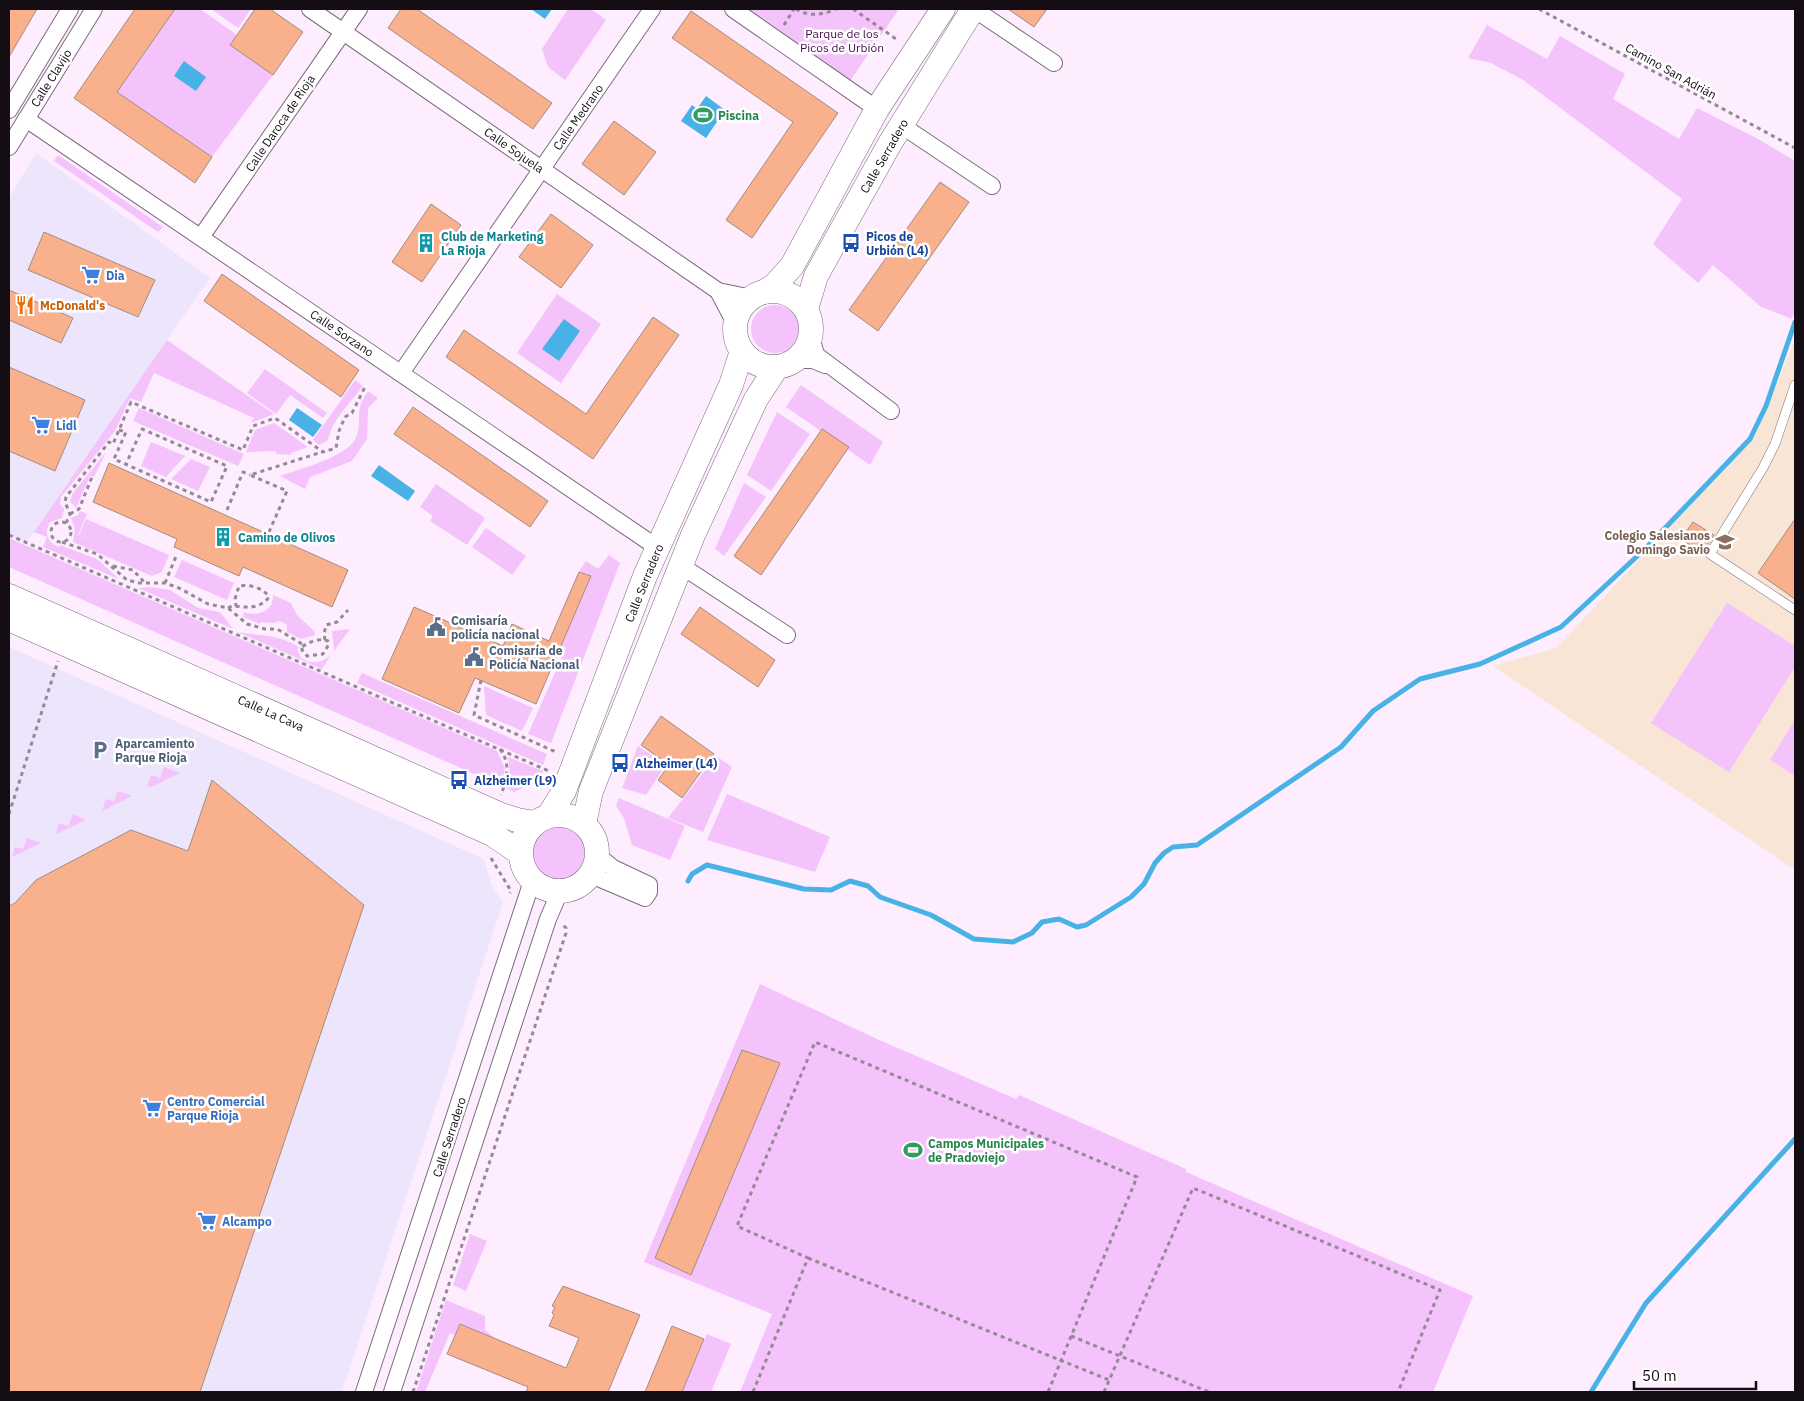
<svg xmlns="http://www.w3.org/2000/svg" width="1804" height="1401" font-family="'IBM Plex Sans',sans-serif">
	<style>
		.commercial { fill: #ece5fb }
		.education { fill: #f8e5d5 }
		.green { fill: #f4c3fb }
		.water { fill: #48b2e6 }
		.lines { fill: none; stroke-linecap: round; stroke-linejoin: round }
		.stream { stroke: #48b2e6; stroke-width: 5 }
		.building { fill: #f8b08d; stroke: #a48c80 }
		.service-casing { stroke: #7d6c7f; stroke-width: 10 }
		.minor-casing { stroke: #7d6c7f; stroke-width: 18 }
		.secondary-casing { stroke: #7d6c7f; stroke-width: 25 }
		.path { stroke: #958995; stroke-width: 3; stroke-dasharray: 4 4; stroke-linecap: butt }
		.service { stroke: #fff; stroke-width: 9 }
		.minor { stroke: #fff; stroke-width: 16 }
		.secondary { stroke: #fff; stroke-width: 24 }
		.labels { text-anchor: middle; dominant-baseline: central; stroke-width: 5; stroke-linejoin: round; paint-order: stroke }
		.park-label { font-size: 12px; fill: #470c4e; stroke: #fff }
		.street-label { font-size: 12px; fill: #140d14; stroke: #fff }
		.leisure-label { font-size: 12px; font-weight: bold; fill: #27864d; stroke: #fff; text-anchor: start }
		.culture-label { font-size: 12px; font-weight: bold; fill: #0d838f; stroke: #fff; text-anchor: start }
		.transit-label { font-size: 12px; font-weight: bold; fill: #164399; stroke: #fff; text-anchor: start }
		.shop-label { font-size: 12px; font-weight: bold; fill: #366cbe; stroke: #fff; text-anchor: start }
		.food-label { font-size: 12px; font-weight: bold; fill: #c56008; stroke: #fff; text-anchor: start }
		.education-label { font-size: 12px; font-weight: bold; fill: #785e54; stroke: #fff; text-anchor: end }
		.service-label { font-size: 12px; font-weight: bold; fill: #4e5e75; stroke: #fff; text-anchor: start }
	</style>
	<rect width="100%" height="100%" fill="#fdedfe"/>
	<g class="commercial">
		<polygon points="36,153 210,278 26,543 9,535 9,198"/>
		<polygon points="9,647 484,859 492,887 503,902 342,1392 9,1392"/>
	</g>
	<polygon class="education" points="1795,340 1795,870 1493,666 1556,648 1755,436"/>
	<g class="green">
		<polygon points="175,9 200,9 237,35 230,45 273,75 212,157 117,92"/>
		<polygon points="211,9 251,9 238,28"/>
		<polygon points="568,9 591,9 606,20 565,80 548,67 542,49"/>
		<polygon points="745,9 899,9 850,81"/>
		<polygon points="1487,25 1547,59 1560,36 1625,74 1613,99 1679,139 1697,108 1760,140 1795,161 1795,310 1792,319 1761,307 1713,265 1698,283 1653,244 1682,199 1523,80 1491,63 1468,58"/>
		<polygon points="58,155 163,227 158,232 54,161"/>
		<polygon points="557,294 601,324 561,383 517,353"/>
		<circle cx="775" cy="329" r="24"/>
		<path d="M167,340L274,414L251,423L254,418L154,373L141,402L130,398L115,431L61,497L60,504L64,509L62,518L50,522C44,533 47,542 59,547L60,545L97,559L119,579L43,547L47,537L34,532Z"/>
		<polygon points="265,369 327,413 323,418 290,395 276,414 247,393"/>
		<path d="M355,380L363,386C350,404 333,418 328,440L319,445L313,440Z"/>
		<polygon points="801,385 883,442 870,465 786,407"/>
		<path d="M368,391L378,398L368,408L367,439L352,461L310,477L305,489L280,476C299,469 352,456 357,435C363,415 353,413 368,391Z"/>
		<polygon points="139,408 244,454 238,466 133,421"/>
		<polygon points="777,412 810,434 771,491 747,475"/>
		<polygon points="274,423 308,447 291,453 291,455 277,454 275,451 246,452 255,430"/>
		<polygon points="151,442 185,456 166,477 141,466"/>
		<polygon points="106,452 94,477 90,476 76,508 70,501 73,493"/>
		<polygon points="191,459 210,467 198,491 171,479"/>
		<polygon points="744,483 766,497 724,556 715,549"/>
		<polygon points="436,484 485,518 467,545 430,521 433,516 420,507"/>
		<polygon points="80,511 87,514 78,535 98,543 79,535 86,519 169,555 162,572 152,576 73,542 75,529 71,518 78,515"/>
		<polygon points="486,528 526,556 512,575 472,547"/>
		<polygon points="9,538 497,751 505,768 501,786 9,567"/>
		<polygon points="609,555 620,563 551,743 528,734 566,648 561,645 591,576 579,571 586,561 598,569"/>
		<polygon points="182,560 234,583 227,600 174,577"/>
		<polygon points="150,587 170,590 198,608 220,612 233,629 138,588"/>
		<path d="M273,595L291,603L297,615L314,631L315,635L301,639L287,632V625L280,621L273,623L260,622V624L243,617L244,612C256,617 274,612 273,595Z"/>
		<polygon points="1727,603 1795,646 1795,667 1729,772 1651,723"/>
		<polygon points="350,629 334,651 332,631"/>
		<path d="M238,632C260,636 279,634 299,647L297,649L301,658C310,665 322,663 331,655L322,669Z"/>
		<polygon points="362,673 547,754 543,765 357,683"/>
		<polygon points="484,686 533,708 522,731 486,715"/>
		<polygon points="1795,720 1795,776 1770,760"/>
		<polygon points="638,746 666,765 646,795 622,788"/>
		<polygon points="716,756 732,767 703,832 668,818"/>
		<polygon points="508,757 543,771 539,780 514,792 506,788 510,772"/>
		<polygon points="164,767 180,773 151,787 147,786 151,775 160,778"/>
		<polygon points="118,791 132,796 102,811 106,799 114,801"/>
		<polygon points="727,794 830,837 815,872 707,840"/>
		<polygon points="619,798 685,826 670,860 632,845 624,818 616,806"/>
		<polygon points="73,814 86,820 56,834 59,823 68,826"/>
		<circle cx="559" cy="853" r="26"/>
		<polygon points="27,838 41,843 12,857 15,847 23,849"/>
		<polygon points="760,984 877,1039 1016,1099 1019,1095 1186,1169 1186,1172 1473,1296 1433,1392 740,1392 772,1314 644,1262"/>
		<polygon points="470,1234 487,1241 466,1291 453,1285"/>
		<polygon points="446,1300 485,1316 485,1330 496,1339 460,1324 455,1335 450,1333 425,1392 416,1392"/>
		<polygon points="707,1334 731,1344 711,1392 682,1392"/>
	</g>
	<g class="water">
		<polygon points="531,9 552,9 545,19"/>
		<polygon points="184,61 206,77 196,91 174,76"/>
		<polygon points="706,96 725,110 706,138 681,121 692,105 697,109"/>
		<polygon points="564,319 580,331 559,361 542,349"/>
		<polygon points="297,408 322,425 313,437 289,420"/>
		<polygon points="379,465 415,491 408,501 371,476"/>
	</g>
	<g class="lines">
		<g class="stream">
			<polyline points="688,881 692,874 707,865 804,889 831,890 850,881 868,886 880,897 931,915 974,939 1013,942 1032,933 1042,922 1059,919 1077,927 1086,925 1131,897 1144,884 1155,863 1164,853 1173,847 1197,845 1341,747 1373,711 1420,679 1480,664 1561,627 1647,547 1750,439 1766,406 1795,322"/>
			<polyline points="1591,1392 1646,1303 1795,1139"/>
		</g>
	</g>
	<g class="building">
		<polygon points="9,9 37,9 9,57"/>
		<polygon points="135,9 175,9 117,92 212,157 195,183 74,98"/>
		<polygon points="255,9 270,9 303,32 273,75 230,45"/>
		<polygon points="401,9 417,9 552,103 533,129 388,28"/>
		<polygon points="1008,9 1047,9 1034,27"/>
		<polygon points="691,11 838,113 752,238 726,220 793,122 672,38"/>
		<polygon points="614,121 656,152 624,195 582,164"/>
		<polygon points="940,182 969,202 878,331 849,310"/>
		<polygon points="431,204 461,225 422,282 392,262"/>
		<polygon points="551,214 593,245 561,288 519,257"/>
		<polygon points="44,232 155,280 138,317 28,270"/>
		<polygon points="222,274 359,370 341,397 204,301"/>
		<polygon points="9,290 73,318 61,343 9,320"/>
		<polygon points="653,317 679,335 593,459 446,357 464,330 586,414"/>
		<polygon points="9,367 85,400 55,471 9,451"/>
		<polygon points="413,407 548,501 530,527 394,434"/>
		<polygon points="822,429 849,447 761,575 734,556"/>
		<polygon points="109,463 348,570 332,607 243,567 239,576 174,547 177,539 93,502"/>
		<polygon points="1795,519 1795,599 1758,573"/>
		<polygon points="1693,522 1714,535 1702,553 1681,539"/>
		<polygon points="579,572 591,576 536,704 475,678 459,713 382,679 414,607 503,646 512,624 549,641"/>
		<polygon points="700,607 775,660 758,687 681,634"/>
		<polygon points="661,716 714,754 682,798 658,780 669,765 641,745"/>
		<polygon points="212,780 364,905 200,1392 9,1392 9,906 15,903 36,880 131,830 188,851"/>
		<polygon points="742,1050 780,1063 691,1275 655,1258"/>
		<polygon points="563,1286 640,1315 608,1392 526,1392 528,1387 447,1354 460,1324 566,1368 579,1338 549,1326 554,1315 552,1313 555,1307 552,1306"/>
		<polygon points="672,1326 704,1339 682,1392 645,1392"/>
	</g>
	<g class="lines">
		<g class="service-casing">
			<polyline id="service" points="1795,385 1775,444 1763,468 1710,554 1795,610"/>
		</g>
		<g class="minor-casing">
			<g id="minor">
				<polyline points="310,9 718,291 752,298"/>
				<polyline points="733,9 877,109"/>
				<polyline points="974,9 1054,63"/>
				<polyline points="9,110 70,9"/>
				<polyline points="26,119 658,548"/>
				<polyline points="901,125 992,186"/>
				<polyline points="9,147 94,9"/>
				<polyline points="201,237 359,9"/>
				<polyline points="718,291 736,325"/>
				<polyline points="811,336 816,355 891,411"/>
				<polyline points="796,360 813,360 825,365"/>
				<polyline points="401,373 652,9"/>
				<polyline points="680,565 787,635"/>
				<polyline points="588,878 598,878 645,898 649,892 649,885 613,868 597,855"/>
				<polyline points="364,1392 532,881"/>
				<polyline points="392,1392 548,919 560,891"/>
			</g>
		</g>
		<g class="secondary-casing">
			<g id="secondary">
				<circle cx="773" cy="329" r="38"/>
				<polyline points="764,292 775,285 792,266 877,109 943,9"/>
				<polyline points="806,309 816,276 889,145 973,9"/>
				<polyline points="9,596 501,815 517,820 535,823"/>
				<polyline points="9,619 492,834 520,853"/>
				<circle cx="559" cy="853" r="38"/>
				<polyline points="549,815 564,791 645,576 731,385 742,351"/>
				<polyline points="584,824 591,791 693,535 756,399 777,367"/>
			</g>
		</g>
		<g class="path">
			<path d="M796,9C809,17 822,15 836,9"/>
			<polyline points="853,9 899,41"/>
			<polyline points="1539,9 1795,148"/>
			<polyline points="784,25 794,9"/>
			<polyline points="119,430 126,432 114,459 211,502 227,466 142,429 126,464"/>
			<polyline points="227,510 243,472 250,475"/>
			<polyline points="70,514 79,509 92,477"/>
			<circle cx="61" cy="532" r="10"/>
			<polyline points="66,523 70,514 65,502 66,497 109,442 113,444 131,402 243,450 253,426 275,418 323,452 336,448 339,431 345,417 352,413 365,387"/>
			<polyline points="269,532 287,491 250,475 322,452"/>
			<polyline points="9,535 551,772"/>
			<path d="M62,542L97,554L127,580L139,583H165L179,588L208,604L228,608L247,624L265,629H277L302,644V650L307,656L323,654L329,644L328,641C319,638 310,641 302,647"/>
			<polyline points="113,566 133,570 145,583"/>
			<polyline points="165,583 177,554"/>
			<path d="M228,608L232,606C247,607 259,610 269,597C264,588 249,584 239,586L235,599L236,606"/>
			<polyline points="325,640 324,634 326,625 337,622 348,610"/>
			<polyline points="481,680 474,715 558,753"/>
			<path d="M500,749C511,764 507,779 501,795"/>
			<polyline points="9,814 58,661"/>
			<polyline points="491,858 511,891 510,893"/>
			<polyline points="808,1258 1109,1380"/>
			<polyline points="1071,1336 1209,1392"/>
			<polyline points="413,1392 566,933 566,928 562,924"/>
			<polyline points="753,1392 808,1258 737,1226 815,1042 1137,1177 1048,1392"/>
			<polyline points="1104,1392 1193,1188 1440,1290 1398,1392"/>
		</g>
		<use href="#service" class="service"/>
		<use href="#minor" class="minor"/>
		<use href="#secondary" class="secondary"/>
	</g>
	<defs>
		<g id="stadium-bare" transform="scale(1.5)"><path d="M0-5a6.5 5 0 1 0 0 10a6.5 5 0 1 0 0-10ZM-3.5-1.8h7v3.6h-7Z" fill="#2e9e5b" stroke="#fff" stroke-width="2.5" paint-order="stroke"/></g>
		<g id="building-bare" transform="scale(1.5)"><path d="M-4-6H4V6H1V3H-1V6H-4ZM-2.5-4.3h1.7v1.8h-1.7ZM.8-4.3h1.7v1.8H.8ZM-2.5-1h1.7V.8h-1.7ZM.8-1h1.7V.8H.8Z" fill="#0f9aa8" stroke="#fff" stroke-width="2.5" paint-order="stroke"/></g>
		<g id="bus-bare" transform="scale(1.5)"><path d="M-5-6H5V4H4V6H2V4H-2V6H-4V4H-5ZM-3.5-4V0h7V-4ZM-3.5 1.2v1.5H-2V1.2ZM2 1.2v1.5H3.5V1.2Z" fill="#1a4fb4" stroke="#fff" stroke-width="2.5" paint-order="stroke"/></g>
		<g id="supermarket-bare" transform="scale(1.5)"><path d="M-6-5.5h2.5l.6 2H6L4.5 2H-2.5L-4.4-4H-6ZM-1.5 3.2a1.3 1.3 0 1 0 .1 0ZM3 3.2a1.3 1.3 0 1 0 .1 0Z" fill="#3f7fe0" stroke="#fff" stroke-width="2.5" paint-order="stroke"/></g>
		<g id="restaurant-bare" transform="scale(1.5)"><path d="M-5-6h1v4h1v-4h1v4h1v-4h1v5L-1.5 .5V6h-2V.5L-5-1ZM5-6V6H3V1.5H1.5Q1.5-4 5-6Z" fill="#e8710a" stroke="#fff" stroke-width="2.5" paint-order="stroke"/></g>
		<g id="school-bare" transform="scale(1.5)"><path d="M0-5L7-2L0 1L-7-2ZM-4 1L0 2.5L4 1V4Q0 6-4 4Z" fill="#8d6e63" stroke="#fff" stroke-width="2.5" paint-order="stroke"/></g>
		<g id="civic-bare" transform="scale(1.5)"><path d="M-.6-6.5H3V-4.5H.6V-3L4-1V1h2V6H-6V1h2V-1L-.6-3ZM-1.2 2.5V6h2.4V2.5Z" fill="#5c6f8a" stroke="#fff" stroke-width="2.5" paint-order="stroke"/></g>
		<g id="parking-bare" transform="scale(1.5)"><path d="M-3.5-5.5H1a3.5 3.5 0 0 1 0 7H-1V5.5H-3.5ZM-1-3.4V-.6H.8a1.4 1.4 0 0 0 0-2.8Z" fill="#5c6f8a" stroke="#fff" stroke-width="2.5" paint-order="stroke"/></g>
	</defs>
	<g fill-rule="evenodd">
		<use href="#stadium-bare" x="703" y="115"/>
		<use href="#building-bare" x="426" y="243"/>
		<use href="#bus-bare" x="851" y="243"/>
		<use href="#supermarket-bare" x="91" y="275"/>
		<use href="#restaurant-bare" x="25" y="305"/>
		<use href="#supermarket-bare" x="41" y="425"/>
		<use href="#building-bare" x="223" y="537"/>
		<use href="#school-bare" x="1725" y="542"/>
		<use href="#civic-bare" x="436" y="627"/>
		<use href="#civic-bare" x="474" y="657"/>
		<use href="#parking-bare" x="100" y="750"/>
		<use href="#bus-bare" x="620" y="763"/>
		<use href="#bus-bare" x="459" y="780"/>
		<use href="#supermarket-bare" x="152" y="1108"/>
		<use href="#stadium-bare" x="913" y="1150"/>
		<use href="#supermarket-bare" x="207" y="1221"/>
	</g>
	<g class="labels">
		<g class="park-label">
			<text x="842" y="33">Parque de los<tspan x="842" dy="14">Picos de Urbión</tspan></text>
		</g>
		<g class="street-label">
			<text transform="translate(1671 71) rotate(29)">Camino San Adrián</text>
			<text transform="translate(51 78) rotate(-58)">Calle Clavijo</text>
			<text transform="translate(578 117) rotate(-55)">Calle Medrano</text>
			<text transform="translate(280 123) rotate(-56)">Calle Daroca de Rioja</text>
			<text transform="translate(514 150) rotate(35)">Calle Sojuela</text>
			<text transform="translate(884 156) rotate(-60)">Calle Serradero</text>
			<text transform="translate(342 333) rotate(34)">Calle Sorzano</text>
			<text transform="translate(644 583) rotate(-68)">Calle Serradero</text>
			<text transform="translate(271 713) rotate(24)">Calle La Cava</text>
			<text transform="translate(449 1137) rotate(-72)">Calle Serradero</text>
		</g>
		<g class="leisure-label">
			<text x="718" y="115">Piscina</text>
			<text x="928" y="1143">Campos Municipales<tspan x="928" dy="14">de Pradoviejo</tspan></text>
		</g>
		<g class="culture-label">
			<text x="441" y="236">Club de Marketing<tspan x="441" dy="14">La Rioja</tspan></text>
			<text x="238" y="537">Camino de Olivos</text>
		</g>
		<g class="transit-label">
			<text x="866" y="236">Picos de<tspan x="866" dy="14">Urbión (L4)</tspan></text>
			<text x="635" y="763">Alzheimer (L4)</text>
			<text x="474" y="780">Alzheimer (L9)</text>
		</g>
		<g class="shop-label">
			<text x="106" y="275">Dia</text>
			<text x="56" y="425">Lidl</text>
			<text x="167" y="1101">Centro Comercial<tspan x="167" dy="14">Parque Rioja</tspan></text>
			<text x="222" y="1221">Alcampo</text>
		</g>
		<g class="food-label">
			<text x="40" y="305">McDonald's</text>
		</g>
		<g class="education-label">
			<text x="1710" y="535">Colegio Salesianos<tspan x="1710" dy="14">Domingo Savio</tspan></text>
		</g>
		<g class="service-label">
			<text x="451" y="620">Comisaría<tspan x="451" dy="14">policía nacional</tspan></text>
			<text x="489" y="650">Comisaría de<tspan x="489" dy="14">Policía Nacional</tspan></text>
			<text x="115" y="743">Aparcamiento<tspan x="115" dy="14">Parque Rioja</tspan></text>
		</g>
	</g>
	<rect width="1804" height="1401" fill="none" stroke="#140d14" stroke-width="20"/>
	<path d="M1634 1381v8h122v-8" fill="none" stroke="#140d14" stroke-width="2.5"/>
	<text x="1642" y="1381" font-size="15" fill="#140d14" stroke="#ffffff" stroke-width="4" paint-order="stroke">50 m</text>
</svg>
